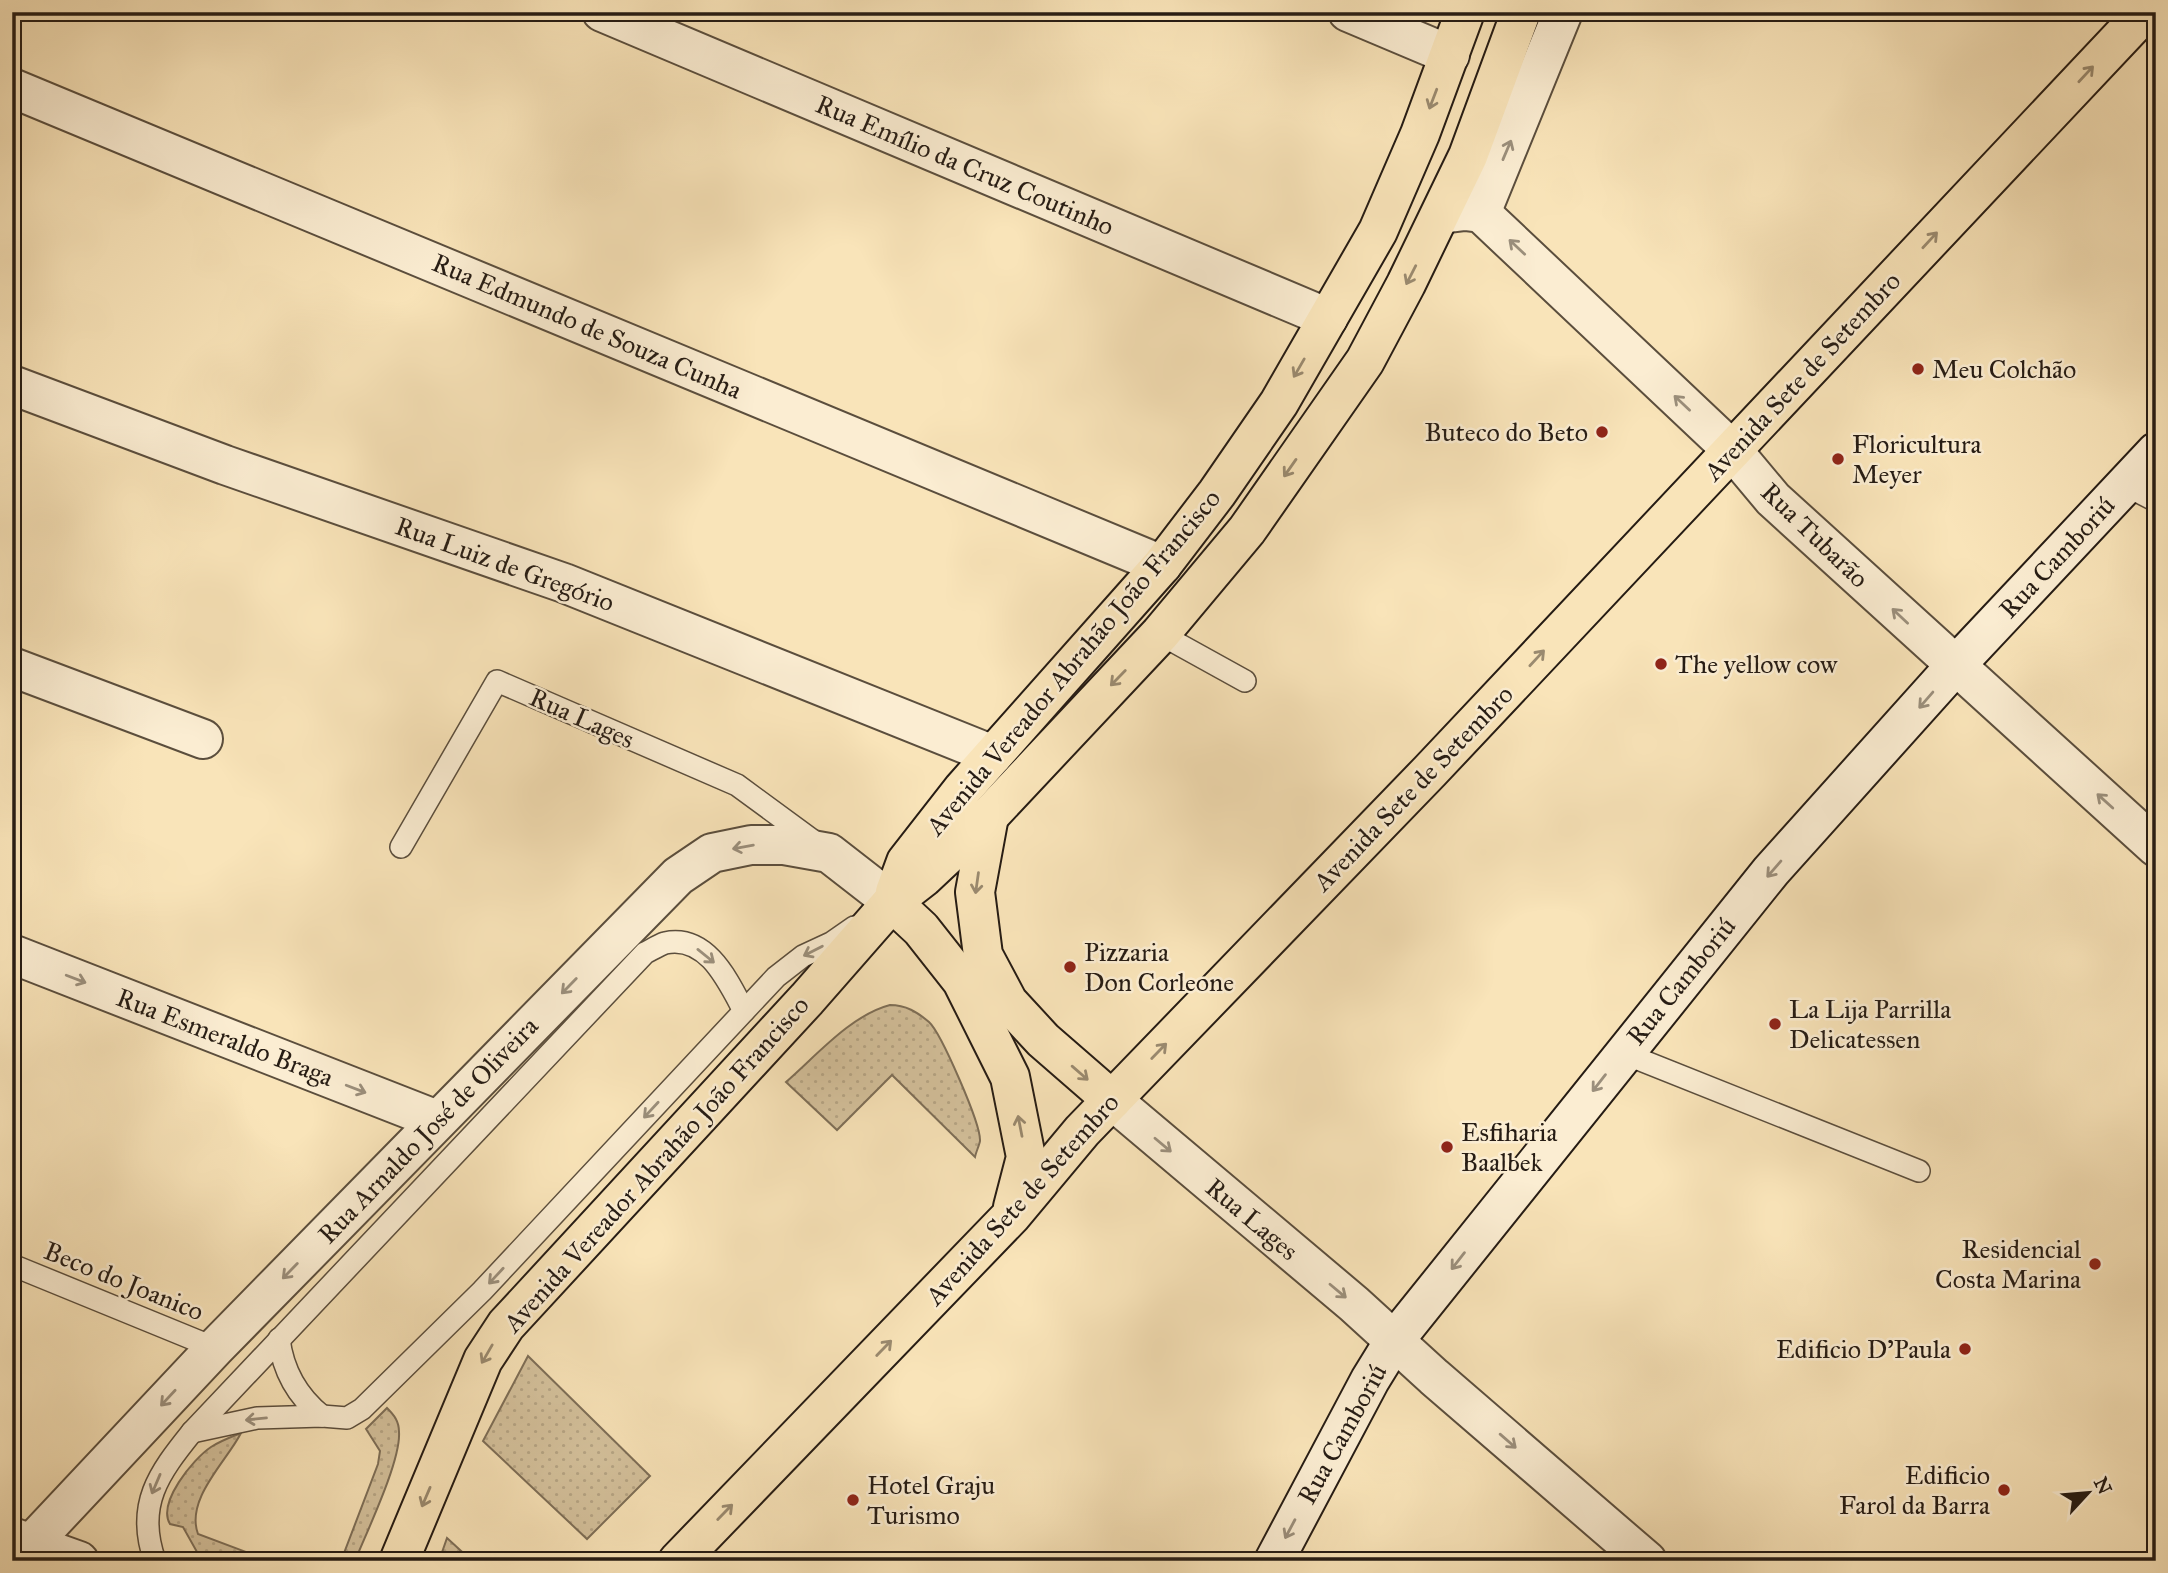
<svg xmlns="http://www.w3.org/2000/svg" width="2168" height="1573" font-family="'IM FELL Great Primer',serif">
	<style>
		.grass { fill: url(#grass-dots); stroke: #7e6f58; stroke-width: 2 }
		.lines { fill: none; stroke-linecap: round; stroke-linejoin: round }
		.lane-casing { stroke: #5b4e3d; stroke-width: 24 }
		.street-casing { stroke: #5b4e3d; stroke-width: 42 }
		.secondary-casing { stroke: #261c14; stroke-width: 42 }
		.primary-casing { stroke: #261c14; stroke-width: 42 }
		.lane { stroke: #fbedd2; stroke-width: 21 }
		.street { stroke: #fbedd2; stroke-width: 38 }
		.secondary { stroke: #fbedd2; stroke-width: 38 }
		.primary { stroke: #f9e4b9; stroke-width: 38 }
		.oneway { stroke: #9a8a6f }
		.oneway2 { stroke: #9b8f7c }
		.poi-dot { fill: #8f2418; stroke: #fbedd2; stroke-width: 2.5 }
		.labels { text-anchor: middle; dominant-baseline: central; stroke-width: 5; stroke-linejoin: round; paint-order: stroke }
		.street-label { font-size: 26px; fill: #261c14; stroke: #fbedd2 }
		.poi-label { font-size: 26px; fill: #261c14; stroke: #fbedd2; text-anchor: start }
	</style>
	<defs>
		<pattern id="grass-dots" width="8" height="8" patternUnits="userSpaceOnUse" patternTransform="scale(1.75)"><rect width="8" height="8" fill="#d5c29d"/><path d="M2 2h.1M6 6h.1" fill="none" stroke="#b7a686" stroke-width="1.8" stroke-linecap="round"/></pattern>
	</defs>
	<rect width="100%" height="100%" fill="#f9e4b9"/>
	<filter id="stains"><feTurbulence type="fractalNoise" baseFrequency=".00286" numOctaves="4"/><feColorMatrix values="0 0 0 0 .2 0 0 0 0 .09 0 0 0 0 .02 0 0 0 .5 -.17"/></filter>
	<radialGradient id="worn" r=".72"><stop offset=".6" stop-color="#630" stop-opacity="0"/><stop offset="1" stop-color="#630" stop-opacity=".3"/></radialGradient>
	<g class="grass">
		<path d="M890,1005C906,1005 917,1012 929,1022C941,1033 981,1124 980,1141C979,1146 976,1152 975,1157L892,1075L837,1130L786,1082C816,1056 851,1015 890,1005Z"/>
		<polygon points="528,1356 650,1476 587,1539 483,1441"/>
		<path d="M387,1408C394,1415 399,1421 399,1432C401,1461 367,1531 355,1561H341L378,1464L380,1451L366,1429Z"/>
		<path d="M241,1433C227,1461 185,1499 198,1534L270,1561H205L197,1552L183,1527L170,1524C157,1503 193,1459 211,1447C220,1441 231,1437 241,1433Z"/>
		<polygon points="447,1538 472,1561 439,1561"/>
	</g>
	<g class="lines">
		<g class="lane-casing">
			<g id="lane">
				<polyline points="2125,485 2156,501"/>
				<polyline points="1160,634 1245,681"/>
				<polyline points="401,847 497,681 737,785 816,843"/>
				<polyline points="1623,1053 1919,1171"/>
				<polyline points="12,1265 215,1348"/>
				<path d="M279,1339C283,1371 297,1396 322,1416"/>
				<polyline points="192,1432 257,1418 322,1416 347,1418 362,1409 482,1291 776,977 803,956 831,943 854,927"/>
				<path d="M155,1561C135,1505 159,1473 192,1432L645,953C651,950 659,945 665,943C707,934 728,981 744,1011"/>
			</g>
		</g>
		<g class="street-casing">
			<g id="street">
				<polyline points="602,12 1328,318"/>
				<polyline points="1348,12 1450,55"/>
				<polyline points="12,88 1162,565"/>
				<polyline points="1481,213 1563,12"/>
				<polyline points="1441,214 1465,211 1481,213 1732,450 1773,499 2156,847"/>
				<polyline points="12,385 225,465 564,583 993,755"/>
				<polyline points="12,667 203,739"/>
				<polyline points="12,954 437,1120"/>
				<polyline points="1112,1100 1354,1304 1434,1377 1647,1561"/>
				<polyline points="12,1537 79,1561"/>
				<polyline points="15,1561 215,1348 678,876 712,853 751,845 784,845 829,853 892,902"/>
			</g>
		</g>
		<g class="secondary-casing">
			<polyline id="secondary" points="1274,1561 1370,1380 1394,1341 1771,871 1955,666 2156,452"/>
		</g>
		<g class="primary-casing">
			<g id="primary">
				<polyline points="989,816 975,892 983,955 1008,1002 1043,1040 1112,1100"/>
				<polyline points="895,892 906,862 963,789 1162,565 1217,493 1279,403 1378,231 1420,134 1465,12"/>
				<polyline points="892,902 921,929 962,981 1010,1077 1026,1157 1013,1207"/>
				<polyline points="399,1561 483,1360 506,1325 807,999 892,902 924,877 989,816 1160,634 1247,530 1365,361 1406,284 1468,156 1521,12"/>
				<polyline points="678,1561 1011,1216 1082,1131 1430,771 2145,12"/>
			</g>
		</g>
		<use href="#lane" class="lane"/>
		<use href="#street" class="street"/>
		<use href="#secondary" class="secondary"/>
		<use href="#primary" class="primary"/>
	</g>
	<defs><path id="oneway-shaft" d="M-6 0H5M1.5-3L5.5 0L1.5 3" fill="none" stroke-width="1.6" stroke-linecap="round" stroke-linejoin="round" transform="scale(1.75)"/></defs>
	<g class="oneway">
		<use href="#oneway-shaft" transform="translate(2086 74) rotate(-47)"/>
		<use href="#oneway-shaft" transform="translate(1433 99) rotate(111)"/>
		<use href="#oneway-shaft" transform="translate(1930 240) rotate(-47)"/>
		<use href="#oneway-shaft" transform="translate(1411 275) rotate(117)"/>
		<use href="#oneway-shaft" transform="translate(1299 368) rotate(120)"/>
		<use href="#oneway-shaft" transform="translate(1290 468) rotate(125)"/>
		<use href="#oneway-shaft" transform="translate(1537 658) rotate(-47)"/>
		<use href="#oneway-shaft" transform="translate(1118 678) rotate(134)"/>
		<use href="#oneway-shaft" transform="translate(977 883) rotate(98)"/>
		<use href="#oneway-shaft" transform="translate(1159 1051) rotate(-46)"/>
		<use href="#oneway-shaft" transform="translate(1080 1073) rotate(41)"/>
		<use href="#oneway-shaft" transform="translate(1020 1126) rotate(-101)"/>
		<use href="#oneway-shaft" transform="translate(884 1348) rotate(-46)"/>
		<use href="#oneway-shaft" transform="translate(487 1354) rotate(120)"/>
		<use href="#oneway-shaft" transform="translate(426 1497) rotate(113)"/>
		<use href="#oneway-shaft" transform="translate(725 1512) rotate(-46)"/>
	</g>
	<g class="oneway2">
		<use href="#oneway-shaft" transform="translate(1507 150) rotate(-67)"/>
		<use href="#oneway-shaft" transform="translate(1517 247) rotate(-137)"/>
		<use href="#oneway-shaft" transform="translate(1682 403) rotate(-137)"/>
		<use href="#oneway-shaft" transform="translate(1900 616) rotate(-137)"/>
		<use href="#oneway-shaft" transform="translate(1926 700) rotate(131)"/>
		<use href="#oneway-shaft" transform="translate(2105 801) rotate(-138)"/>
		<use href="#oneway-shaft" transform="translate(743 847) rotate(170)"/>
		<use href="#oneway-shaft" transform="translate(1774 869) rotate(131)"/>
		<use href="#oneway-shaft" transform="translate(813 951) rotate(153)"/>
		<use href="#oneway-shaft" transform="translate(706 956) rotate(39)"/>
		<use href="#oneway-shaft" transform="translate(76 979) rotate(21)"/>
		<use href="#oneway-shaft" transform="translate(569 986) rotate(134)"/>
		<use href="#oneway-shaft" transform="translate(1599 1083) rotate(128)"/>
		<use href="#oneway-shaft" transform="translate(356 1089) rotate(21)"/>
		<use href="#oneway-shaft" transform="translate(651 1110) rotate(133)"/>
		<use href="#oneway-shaft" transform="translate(1163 1145) rotate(40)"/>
		<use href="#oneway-shaft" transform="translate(1458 1261) rotate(128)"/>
		<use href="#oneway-shaft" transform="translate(290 1271) rotate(134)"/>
		<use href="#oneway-shaft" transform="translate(496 1276) rotate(133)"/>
		<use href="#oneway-shaft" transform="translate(1338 1291) rotate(40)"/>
		<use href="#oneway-shaft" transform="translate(168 1398) rotate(133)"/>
		<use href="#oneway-shaft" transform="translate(256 1419) rotate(174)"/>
		<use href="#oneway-shaft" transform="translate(1508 1441) rotate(41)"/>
		<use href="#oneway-shaft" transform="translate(156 1484) rotate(113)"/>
		<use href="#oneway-shaft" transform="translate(1290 1529) rotate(118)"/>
	</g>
	<g class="poi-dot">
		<circle cx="1918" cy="369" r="7"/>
		<circle cx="1602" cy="432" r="7"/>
		<circle cx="1838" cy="459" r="7"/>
		<circle cx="1661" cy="664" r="7"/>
		<circle cx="1070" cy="967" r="7"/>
		<circle cx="1775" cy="1024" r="7"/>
		<circle cx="1447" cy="1147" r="7"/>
		<circle cx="2095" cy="1264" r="7"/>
		<circle cx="1965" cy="1349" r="7"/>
		<circle cx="2004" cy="1490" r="7"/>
		<circle cx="853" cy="1500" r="7"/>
	</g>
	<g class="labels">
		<g class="street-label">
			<text transform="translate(965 165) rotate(23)">Rua Emílio da Cruz Coutinho</text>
			<text transform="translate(587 326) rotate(23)">Rua Edmundo de Souza Cunha</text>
			<text transform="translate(1802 376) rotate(-47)">Avenida Sete de Setembro</text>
			<text transform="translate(1815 535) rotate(44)">Rua Tubarão</text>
			<text transform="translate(2057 557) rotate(-47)">Rua Camboriú</text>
			<text transform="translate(505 564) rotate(20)">Rua Luiz de Gregório</text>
			<text transform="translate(1073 662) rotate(-50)">Avenida Vereador Abrahão João Francisco</text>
			<text transform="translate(582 718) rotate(24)">Rua Lages</text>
			<text transform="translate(1413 788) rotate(-46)">Avenida Sete de Setembro</text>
			<text transform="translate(1681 981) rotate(-51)">Rua Camboriú</text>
			<text transform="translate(225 1037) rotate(21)">Rua Esmeraldo Braga</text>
			<text transform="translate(428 1130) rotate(-46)">Rua Arnaldo José de Oliveira</text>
			<text transform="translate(656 1164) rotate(-48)">Avenida Vereador Abrahão João Francisco</text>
			<text transform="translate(1022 1199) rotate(-48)">Avenida Sete de Setembro</text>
			<text transform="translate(1252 1219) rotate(40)">Rua Lages</text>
			<text transform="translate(124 1281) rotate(22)">Beco do Joanico</text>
			<text transform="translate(1342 1434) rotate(-61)">Rua Camboriú</text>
		</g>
		<g class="poi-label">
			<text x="1932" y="369">Meu Colchão</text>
			<text x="1588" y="432" text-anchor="end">Buteco do Beto</text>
			<text x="1852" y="444">Floricultura<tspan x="1852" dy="30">Meyer</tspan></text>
			<text x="1675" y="664">The yellow cow</text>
			<text x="1084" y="952">Pizzaria<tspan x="1084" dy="30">Don Corleone</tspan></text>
			<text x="1789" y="1009">La Lija Parrilla<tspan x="1789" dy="30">Delicatessen</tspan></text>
			<text x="1461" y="1132">Esfiharia<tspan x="1461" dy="30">Baalbek</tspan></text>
			<text x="2081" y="1249" text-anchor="end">Residencial<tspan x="2081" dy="30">Costa Marina</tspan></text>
			<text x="1951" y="1349" text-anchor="end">Edificio D'Paula</text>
			<text x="1990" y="1475" text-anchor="end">Edificio<tspan x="1990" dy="30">Farol da Barra</tspan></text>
			<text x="867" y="1485">Hotel Graju<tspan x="867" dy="30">Turismo</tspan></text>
		</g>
	</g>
	<rect width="2168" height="1573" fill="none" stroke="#f9e4b9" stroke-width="42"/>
	<rect x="14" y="14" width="2140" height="1545" fill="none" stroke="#261c14" stroke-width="3.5"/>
	<rect x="21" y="21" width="2126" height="1531" fill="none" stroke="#261c14" stroke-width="2"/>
	<g transform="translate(2088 1493) rotate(64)" stroke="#fbedd2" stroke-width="5" paint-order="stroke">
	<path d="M0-5L12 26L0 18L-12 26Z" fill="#261c14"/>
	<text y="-10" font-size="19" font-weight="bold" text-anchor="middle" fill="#261c14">N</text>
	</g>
	<rect width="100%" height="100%" filter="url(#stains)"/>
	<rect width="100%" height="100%" fill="url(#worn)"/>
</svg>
